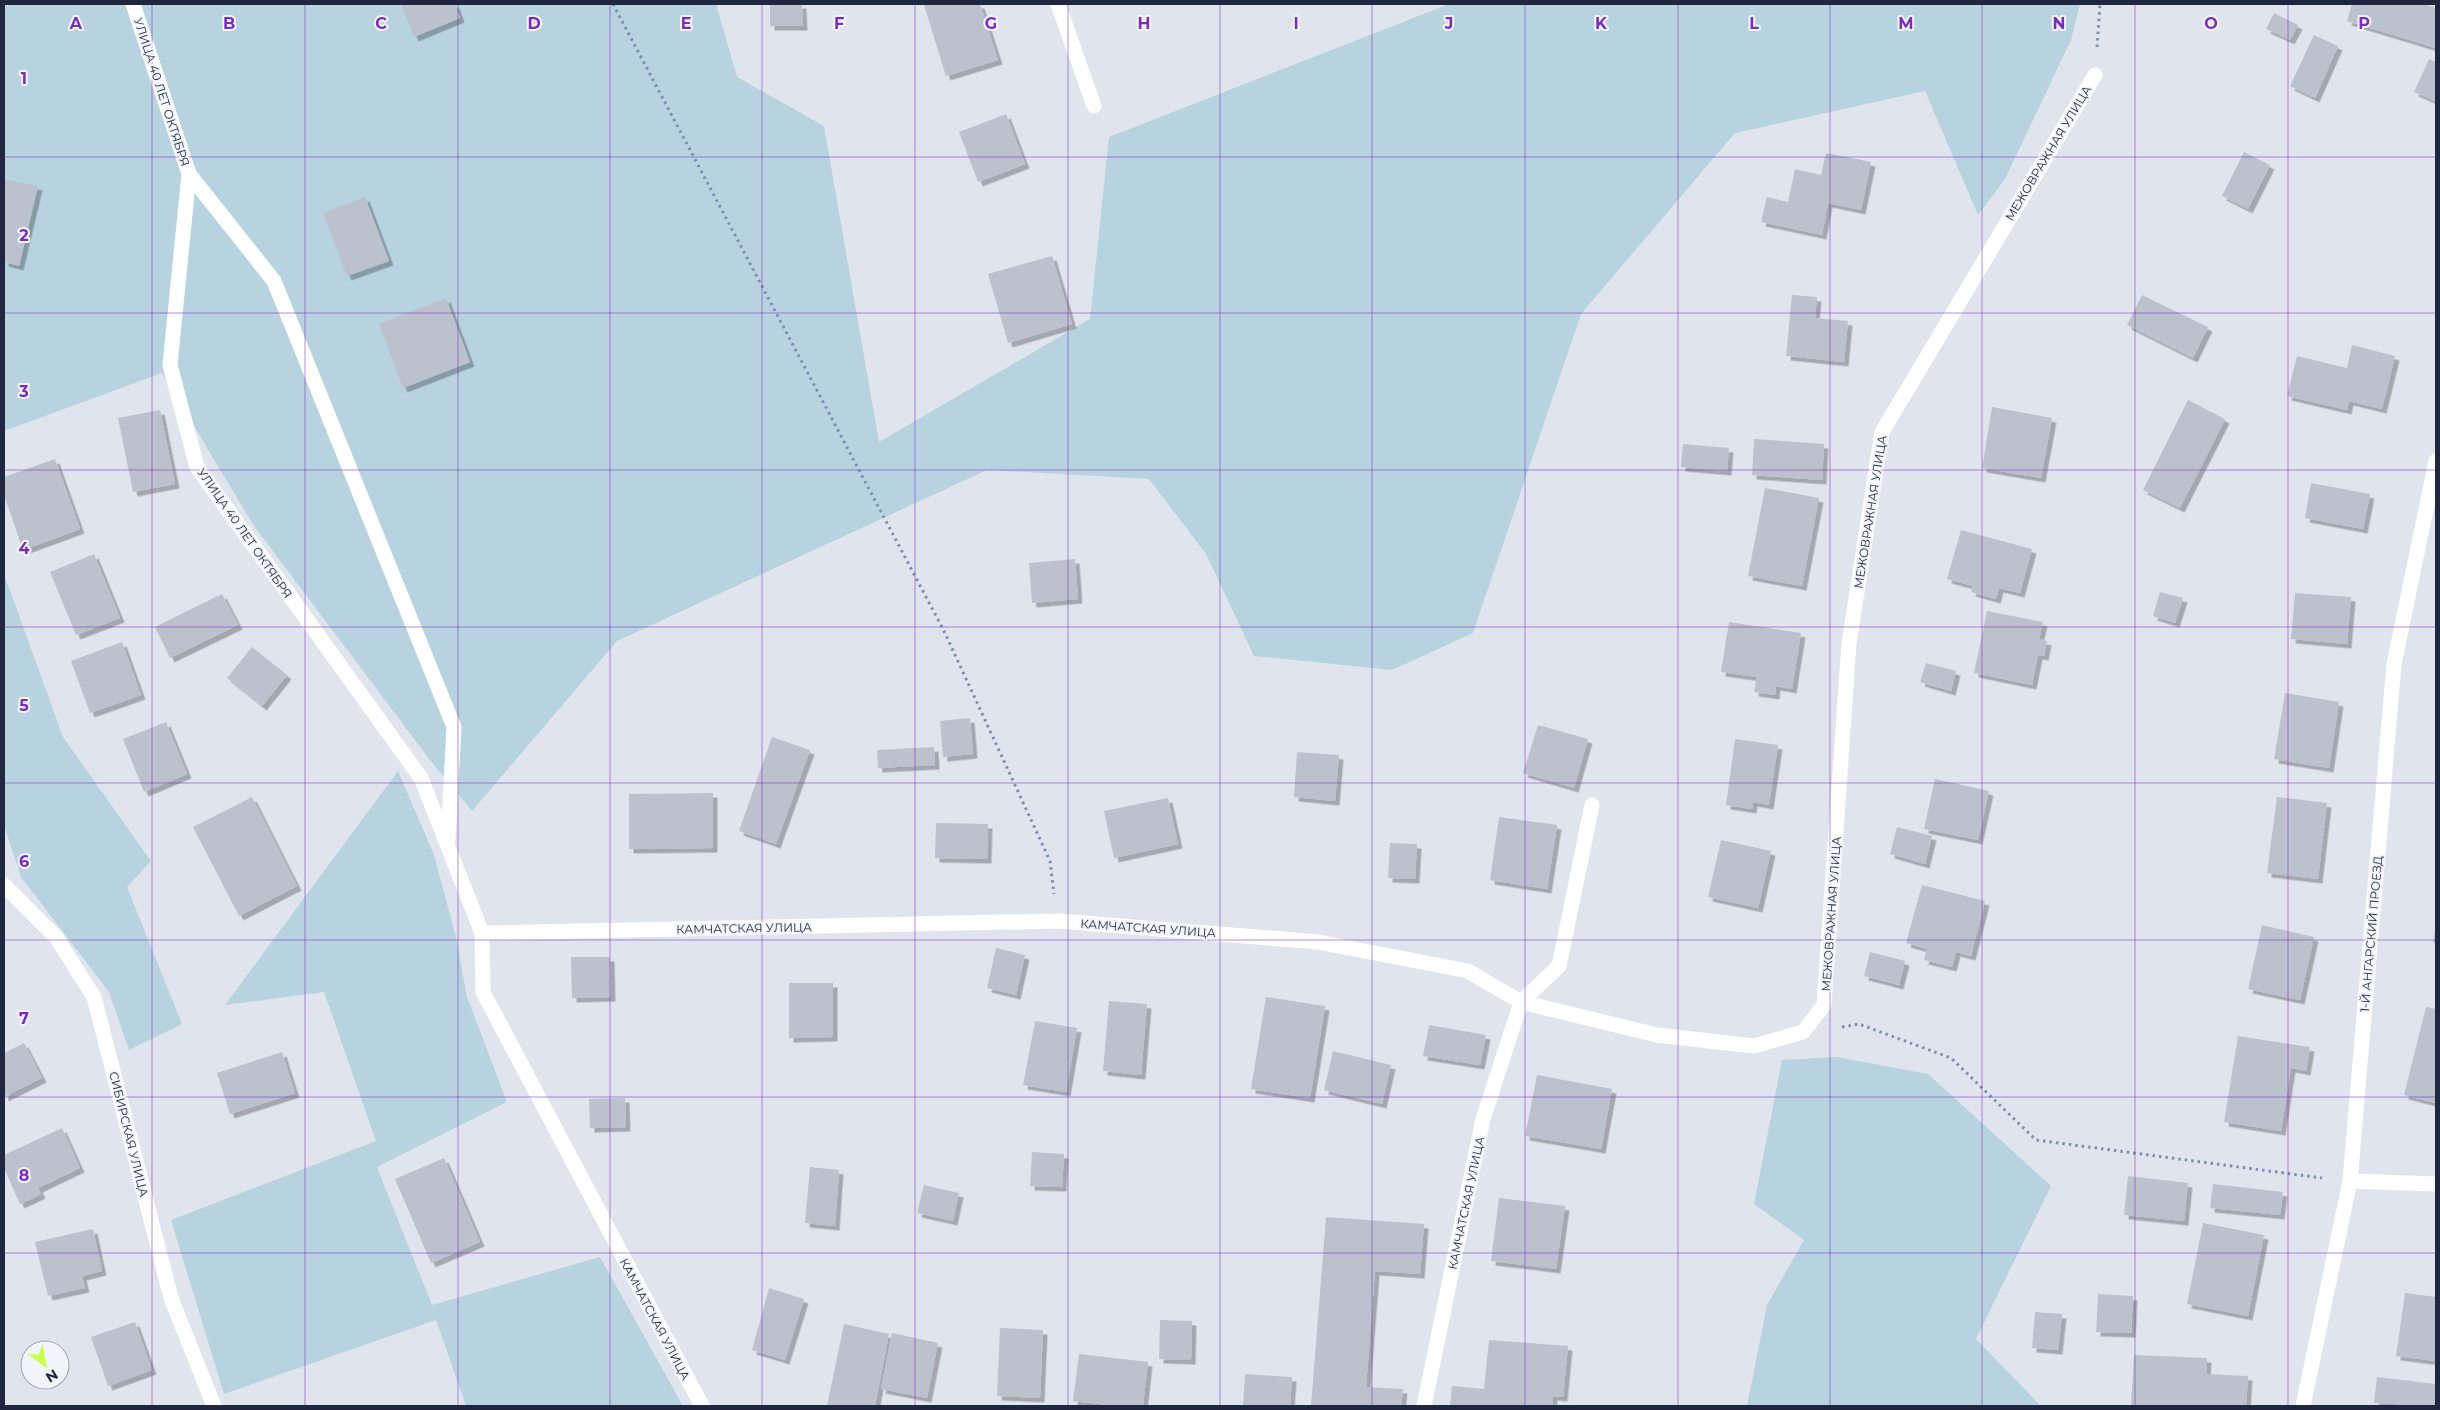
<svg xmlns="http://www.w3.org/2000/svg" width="2440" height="1410" font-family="Montserrat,sans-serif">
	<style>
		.green { fill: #b7d3e0 }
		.building { fill: #bbc2ce; filter: url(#shadow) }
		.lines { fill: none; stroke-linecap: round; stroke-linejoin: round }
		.path { stroke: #7e8cb3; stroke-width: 3; stroke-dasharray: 2.5 4; stroke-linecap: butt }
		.minor { stroke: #fff; stroke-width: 15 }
		.grid { fill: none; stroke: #7b2cbf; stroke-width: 1; stroke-opacity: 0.55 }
		.labels { text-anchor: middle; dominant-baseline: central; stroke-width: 4; stroke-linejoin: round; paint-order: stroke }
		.street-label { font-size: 12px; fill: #1f263f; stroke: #f1f5f9 }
		.grid-label { font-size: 16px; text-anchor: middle; font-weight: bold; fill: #7b2cbf; stroke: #f1f5f9; stroke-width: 4; stroke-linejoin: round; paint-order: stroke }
	</style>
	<defs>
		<filter id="shadow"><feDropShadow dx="4.5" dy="4.5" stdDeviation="0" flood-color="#0004"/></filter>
	</defs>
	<rect width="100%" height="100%" fill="#e0e5ed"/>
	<g class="green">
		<polygon points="4,4 716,4 737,77 824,126 879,442 1090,319 1109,137 1449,4 2080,4 2071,40 2005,179 1978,215 1925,91 1735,133 1581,314 1473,633 1392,670 1254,656 1206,554 1149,479 987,470 617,641 472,811 430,760 254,526 162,373 4,431"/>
		<polygon points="4,574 63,737 151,861 127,887 182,1024 129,1050 109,992 21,877 4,825"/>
		<polygon points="398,771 434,855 456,937 467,997 507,1102 377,1167 432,1305 600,1257 683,1406 466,1406 436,1320 224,1394 171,1220 376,1141 324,992 225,1005"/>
		<polygon points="1837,1057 1928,1074 2051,1186 1976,1339 2041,1406 1747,1406 1767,1305 1804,1240 1754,1204 1782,1060"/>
	</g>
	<g class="building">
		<polygon points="401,4 455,4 460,18 414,37"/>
		<polygon points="770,4 802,4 803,26 770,26"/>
		<polygon points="928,4 980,4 998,60 946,76 924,5"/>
		<polygon points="2352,4 2424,4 2436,8 2436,48 2347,21"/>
		<polygon points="2274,13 2298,25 2290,40 2266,29"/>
		<polygon points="2314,35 2338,46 2315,98 2290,86"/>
		<polygon points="2429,59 2436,62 2435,101 2414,92"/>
		<polygon points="1006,114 1025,164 978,182 959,132"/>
		<polygon points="2244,152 2270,165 2248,209 2222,196"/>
		<polygon points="1826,153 1871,162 1861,210 1828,203 1822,235 1761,222 1767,197 1788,202 1795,169 1821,175"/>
		<polygon points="4,179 38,186 19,266 4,262"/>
		<polygon points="365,197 389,261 347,276 323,213"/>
		<polygon points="1052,256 1072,324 1008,343 988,274"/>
		<polygon points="1792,295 1817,297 1815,318 1848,321 1844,362 1786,356"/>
		<polygon points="2142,295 2208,327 2193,358 2127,325"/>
		<polygon points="446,298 470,362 403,388 379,324"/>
		<polygon points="2352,345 2395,356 2382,409 2349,401 2347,410 2287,396 2297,356 2347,368"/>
		<polygon points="2188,400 2225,419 2180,508 2143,490"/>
		<polygon points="1992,407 2052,418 2041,478 1982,468"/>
		<polygon points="160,410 175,484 133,492 118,418"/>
		<polygon points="1754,439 1824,444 1822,480 1752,475"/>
		<polygon points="1683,444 1729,448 1727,471 1681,467"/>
		<polygon points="55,459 80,529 23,550 4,495 4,477"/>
		<polygon points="2311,483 2370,494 2363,529 2305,518"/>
		<polygon points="1765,488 1819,498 1802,586 1748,576"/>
		<polygon points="1961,530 2032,549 2020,593 1999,588 1996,599 1971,592 1973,586 1947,579"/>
		<polygon points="94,554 120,618 76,635 50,572"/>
		<polygon points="1075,559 1078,599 1032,603 1029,563"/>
		<polygon points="2160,592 2183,598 2175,623 2153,616"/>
		<polygon points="2295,593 2351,597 2347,644 2291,639"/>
		<polygon points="222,594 238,625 170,658 155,627"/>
		<polygon points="1987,611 2043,622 2039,639 2047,641 2044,656 2038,655 2032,685 1974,673"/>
		<polygon points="1729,622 1801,633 1792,689 1776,686 1775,695 1754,692 1757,677 1721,672"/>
		<polygon points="122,642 141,695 90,713 71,661"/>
		<polygon points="252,647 287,675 262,706 227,678"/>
		<polygon points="1926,663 1956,671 1951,691 1920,682"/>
		<polygon points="2285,693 2339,702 2329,768 2274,759"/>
		<polygon points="970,718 973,754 943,757 940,721"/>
		<polygon points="166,722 187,774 144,792 123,739"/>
		<polygon points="1538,725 1588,739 1574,788 1523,773"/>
		<polygon points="772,737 810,750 776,844 739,831"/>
		<polygon points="1735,739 1778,745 1769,805 1753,802 1752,809 1726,805"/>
		<polygon points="934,747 935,765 878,768 877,750"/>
		<polygon points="1297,752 1339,755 1335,801 1294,797"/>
		<polygon points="1935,779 1989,791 1978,840 1924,829"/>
		<polygon points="713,793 713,848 629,849 629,794"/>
		<polygon points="252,797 297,886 239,916 193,827"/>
		<polygon points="2277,797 2327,803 2318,879 2267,873"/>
		<polygon points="1168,798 1178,844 1114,858 1104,811"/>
		<polygon points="1499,817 1557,825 1547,889 1490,880"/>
		<polygon points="936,823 988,824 987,859 935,858"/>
		<polygon points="1897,827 1932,836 1925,864 1890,854"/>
		<polygon points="1721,840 1771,851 1758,908 1708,897"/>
		<polygon points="1390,843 1417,844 1415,879 1388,878"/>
		<polygon points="1922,885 1985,901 1971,956 1956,952 1952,967 1924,960 1927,949 1906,943"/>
		<polygon points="2262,925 2314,937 2300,1000 2248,989"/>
		<polygon points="2435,931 2436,931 2436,943 2433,943"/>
		<polygon points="996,948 1025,955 1016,995 987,988"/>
		<polygon points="1870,952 1905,961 1899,985 1864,976"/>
		<polygon points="571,957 610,957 611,997 572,998"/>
		<polygon points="789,983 833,983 833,1037 789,1038"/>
		<polygon points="1266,997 1325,1006 1310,1098 1251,1089"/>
		<polygon points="1109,1001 1147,1004 1141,1075 1103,1071"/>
		<polygon points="2426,1007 2436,1009 2436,1103 2404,1095"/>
		<polygon points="1035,1021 1077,1028 1066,1092 1023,1085"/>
		<polygon points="1429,1025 1486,1035 1480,1065 1423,1056"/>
		<polygon points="2238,1036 2310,1047 2306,1071 2291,1068 2281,1131 2224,1122"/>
		<polygon points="24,1043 42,1078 4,1097 4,1053"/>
		<polygon points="1333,1051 1391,1065 1382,1104 1324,1090"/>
		<polygon points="282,1052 295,1093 230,1114 217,1073"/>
		<polygon points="1537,1075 1612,1089 1601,1149 1525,1136"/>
		<polygon points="625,1098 626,1127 590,1128 589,1099"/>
		<polygon points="62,1128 80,1168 38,1188 41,1194 20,1204 4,1168 4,1155"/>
		<polygon points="1032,1152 1064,1154 1062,1187 1030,1186"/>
		<polygon points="444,1158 480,1242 431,1263 395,1179"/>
		<polygon points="810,1167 839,1170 835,1226 805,1223"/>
		<polygon points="2128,1176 2188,1183 2184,1221 2124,1215"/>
		<polygon points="2213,1184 2283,1192 2280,1215 2210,1208"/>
		<polygon points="924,1185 959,1193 953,1221 917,1213"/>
		<polygon points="1499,1198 1565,1206 1556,1269 1491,1261"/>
		<polygon points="1326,1217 1424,1224 1420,1274 1375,1271 1366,1387 1403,1389 1401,1406 1311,1406"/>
		<polygon points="2203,1223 2264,1235 2248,1316 2187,1304"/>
		<polygon points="93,1229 102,1271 82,1276 85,1288 48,1296 35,1242"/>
		<polygon points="769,1288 804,1299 785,1360 752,1350"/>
		<polygon points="2405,1293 2436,1297 2436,1361 2396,1356"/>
		<polygon points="2098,1294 2133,1296 2131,1333 2096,1332"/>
		<polygon points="2035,1312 2062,1314 2058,1350 2032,1348"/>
		<polygon points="1160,1320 1192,1321 1191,1360 1159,1359"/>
		<polygon points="135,1322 152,1370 108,1386 91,1337"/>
		<polygon points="844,1324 889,1334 875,1406 827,1406"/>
		<polygon points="1000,1328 1043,1330 1040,1398 997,1396"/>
		<polygon points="892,1333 938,1343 927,1398 881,1389"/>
		<polygon points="1489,1340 1568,1346 1563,1397 1553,1396 1552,1406 1450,1406 1452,1386 1484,1389"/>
		<polygon points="1079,1354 1148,1362 1143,1406 1118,1406 1073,1401"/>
		<polygon points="2134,1355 2207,1358 2206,1374 2248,1376 2246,1406 2131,1405"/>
		<polygon points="1245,1374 1292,1377 1290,1406 1243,1406"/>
		<polygon points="2377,1377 2436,1384 2434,1406 2374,1403"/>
	</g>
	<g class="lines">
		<g class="path">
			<polyline points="613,4 944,631 1050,861 1054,894"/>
			<polyline points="2097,47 2100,4"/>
			<polyline points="1842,1027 1859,1024 1951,1058 2036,1140 2322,1178"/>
		</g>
		<g class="minor">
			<polyline points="133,4 189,174 170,365 197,467 421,778 482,933 483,992 702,1406"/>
			<polyline points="1058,4 1094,106"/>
			<polyline points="189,174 274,281 454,727 448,840"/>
			<polyline points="4,885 56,937 94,997 171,1298 214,1406"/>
			<polyline points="482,933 1059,921 1318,942 1468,971 1521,1002 1657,1035 1754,1046 1803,1032 1824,1005 1849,643 1882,432 2095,75"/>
			<polyline points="2350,1181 2436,1184"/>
			<polyline points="1424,1406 1483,1119 1521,1002 1559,966 1592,805"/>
			<polyline points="2303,1406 2350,1181 2394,664 2436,461"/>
		</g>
	</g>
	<path class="grid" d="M152,4V1406M305,4V1406M458,4V1406M610,4V1406M762,4V1406M915,4V1406M1068,4V1406M1220,4V1406M1372,4V1406M1525,4V1406M1678,4V1406M1830,4V1406M1982,4V1406M2135,4V1406M2288,4V1406M4,157H2436M4,313H2436M4,470H2436M4,627H2436M4,783H2436M4,940H2436M4,1097H2436M4,1253H2436"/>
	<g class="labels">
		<g class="street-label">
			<text transform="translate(162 92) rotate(72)">УЛИЦА 40 ЛЕТ ОКТЯБРЯ</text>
			<text transform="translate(2048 153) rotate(-59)">МЕЖОВРАЖНАЯ УЛИЦА</text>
			<text transform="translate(1870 512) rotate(-81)">МЕЖОВРАЖНАЯ УЛИЦА</text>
			<text transform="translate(245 533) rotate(55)">УЛИЦА 40 ЛЕТ ОКТЯБРЯ</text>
			<text transform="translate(1831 914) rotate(-86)">МЕЖОВРАЖНАЯ УЛИЦА</text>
			<text transform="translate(744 928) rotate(-1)">КАМЧАТСКАЯ УЛИЦА</text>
			<text transform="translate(1148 928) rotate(4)">КАМЧАТСКАЯ УЛИЦА</text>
			<text transform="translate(2371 934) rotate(-85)">1-Й АНГАРСКИЙ ПРОЕЗД</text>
			<text transform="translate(129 1134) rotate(76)">СИБИРСКАЯ УЛИЦА</text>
			<text transform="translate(1466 1203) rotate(-78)">КАМЧАТСКАЯ УЛИЦА</text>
			<text transform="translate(655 1319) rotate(62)">КАМЧАТСКАЯ УЛИЦА</text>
		</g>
	</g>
	<g class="grid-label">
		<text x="76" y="29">A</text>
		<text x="229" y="29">B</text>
		<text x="381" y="29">C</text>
		<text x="534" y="29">D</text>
		<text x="686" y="29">E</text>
		<text x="839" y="29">F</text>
		<text x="991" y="29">G</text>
		<text x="1144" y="29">H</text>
		<text x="1296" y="29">I</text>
		<text x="1449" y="29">J</text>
		<text x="1601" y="29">K</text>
		<text x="1754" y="29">L</text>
		<text x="1906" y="29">M</text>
		<text x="2059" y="29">N</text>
		<text x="2211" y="29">O</text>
		<text x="2364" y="29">P</text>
		<text x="24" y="84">1</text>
		<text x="24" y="241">2</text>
		<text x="24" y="397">3</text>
		<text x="24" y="554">4</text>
		<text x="24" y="711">5</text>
		<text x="24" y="867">6</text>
		<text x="24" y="1024">7</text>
		<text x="24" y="1181">8</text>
	</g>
	<rect width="2440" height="1410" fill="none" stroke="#1f263f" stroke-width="10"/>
	<g transform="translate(45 1365) rotate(148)"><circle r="24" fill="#f1f5f9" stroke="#9da2af"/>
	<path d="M0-4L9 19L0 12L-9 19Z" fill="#c9fe4d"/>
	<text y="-8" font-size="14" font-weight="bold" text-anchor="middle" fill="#1f263f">N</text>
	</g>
</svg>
